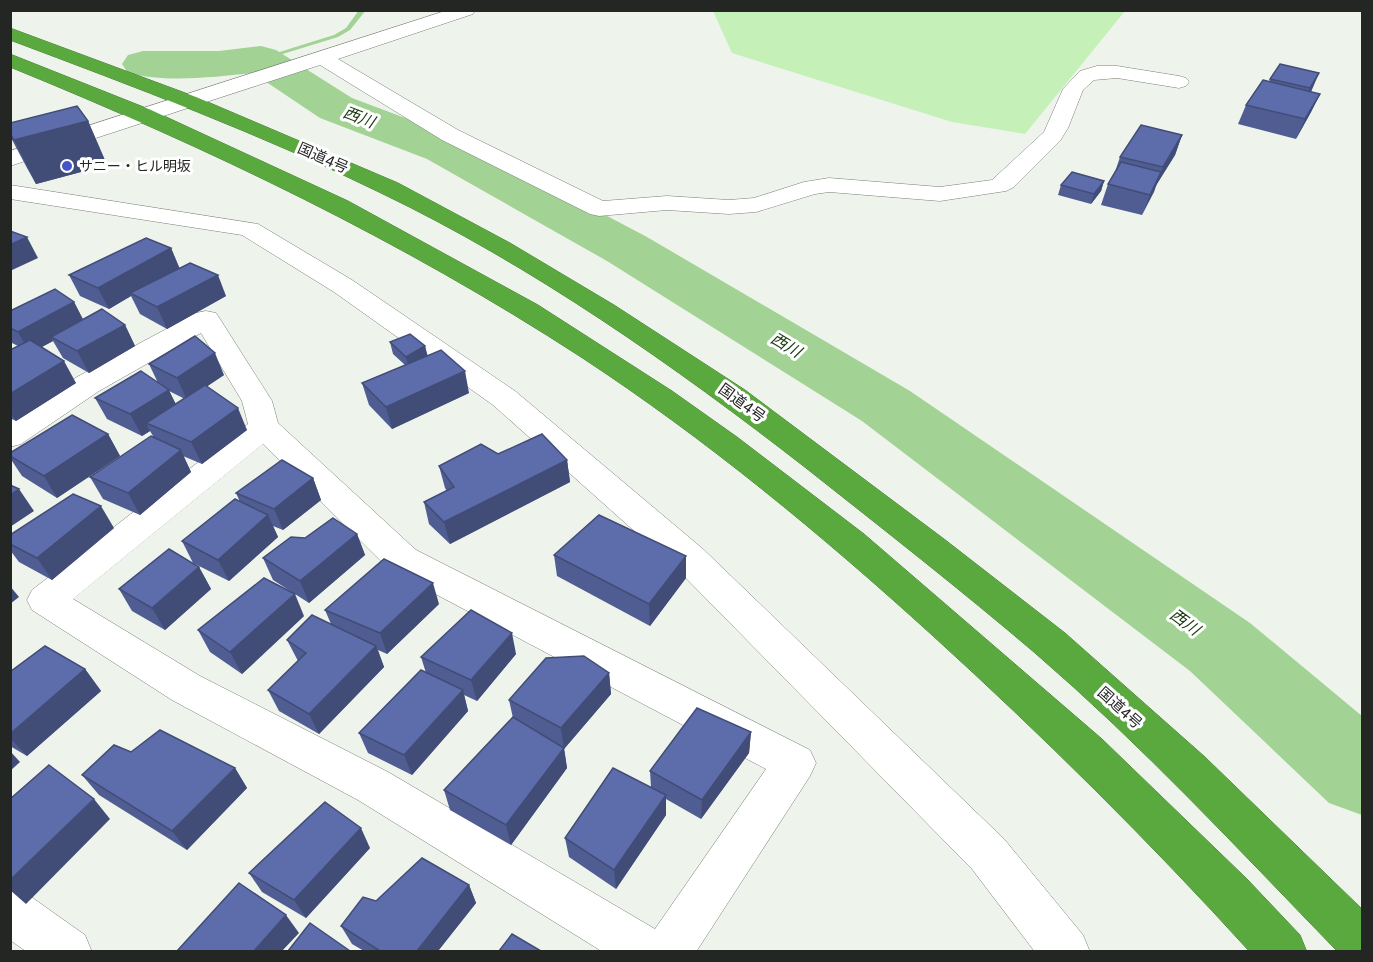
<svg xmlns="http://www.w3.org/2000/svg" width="1373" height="962" font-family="Roboto,'Noto Sans JP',sans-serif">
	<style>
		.green { fill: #c5f0b8 }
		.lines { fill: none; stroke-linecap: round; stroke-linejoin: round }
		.stream { fill: #a2d294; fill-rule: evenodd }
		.river { fill: #a2d294; fill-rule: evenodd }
		.minor-casing { stroke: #7a7f78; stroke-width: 1 }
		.highway-casing { stroke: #477b35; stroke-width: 1 }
		.minor { fill: #fff; fill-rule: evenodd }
		.highway { fill: #5aa93e; fill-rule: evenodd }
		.wall { fill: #505d92; fill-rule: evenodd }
		.shaded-wall { fill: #414c77 }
		.building { fill: #5d6caa; stroke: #414c77; stroke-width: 1.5 }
		.poi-dot { fill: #4656ca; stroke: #fff; stroke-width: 2 }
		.labels { text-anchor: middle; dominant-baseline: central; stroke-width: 6; stroke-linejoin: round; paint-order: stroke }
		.far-poi-label { font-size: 14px; fill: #242624; stroke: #fff; text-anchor: start }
		.street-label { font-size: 15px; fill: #242624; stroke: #fff }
		.water-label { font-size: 16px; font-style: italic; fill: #1a3910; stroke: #fff }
	</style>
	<rect width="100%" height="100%" fill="#eef4ec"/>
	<polygon class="green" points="713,11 1125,11 1025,134 952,122 732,53"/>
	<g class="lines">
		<polygon class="stream" points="359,10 366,10 350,30 338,37 263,60 257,59 334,35 346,28"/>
		<path class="river" d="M261,46L276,50L352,98L461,139L647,237L910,391L1250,623L1362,716V815L1329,803L1190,671L862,421L607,261L427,159L320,118L253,73C213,77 167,83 128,73L122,64L128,55L143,51H219Z"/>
		<g class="minor-casing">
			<g id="minor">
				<polygon points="448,10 475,10 473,14 338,59 458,130 603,201 667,196 729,200 754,198 804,182 829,178 940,187 992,180 1044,132 1063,89 1080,71 1097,66 1117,66 1179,76 1186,78 1189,82 1186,86 1179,88 1117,78 1094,80 1083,90 1068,128 1060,141 1014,187 1006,191 940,201 829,192 815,194 756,212 729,214 667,210 599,216 590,214 442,140 320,65 10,166 10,151"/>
				<polygon points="10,185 258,224 352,280 515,391 703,549 1004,839 1083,935 1090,952 1035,952 972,869 677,569 493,405 334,292 242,235 10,199"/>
				<path d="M206,311L216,313L220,319L272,401L278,423L416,550L810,750L816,763L810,776L696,952H603L358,800L172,700L32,610L27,600L32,590L248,424L242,401L201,333L99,391L21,444L10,447V421L77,377L196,313ZM263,444L390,570L766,769L655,929L388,772L200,676L73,599Z"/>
				<polygon points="10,888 27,894 85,935 92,952 27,952 10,940"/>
			</g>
		</g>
		<g class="highway-casing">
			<g id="highway">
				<path d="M10,28L196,97L398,183L510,243L614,305L745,390L944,539L1065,633L1205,757L1362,909V952H1338C1239,850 1142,745 1035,653C960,589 883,529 806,468C675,366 531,265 381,193C261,134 135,87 10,40Z"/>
				<path d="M10,54L151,110L348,201L538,305L672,391L737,437L864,534L1102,739L1247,879L1300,935L1307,952H1250C1149,841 1043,736 932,635C822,535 706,439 581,357C401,240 209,148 10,67Z"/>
			</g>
		</g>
		<use href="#minor" class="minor"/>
		<use href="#highway" class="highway"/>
	</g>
	<g class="wall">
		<polygon points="1319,73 1311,92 1320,94 1311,112 1296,139 1238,124 1246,105 1269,82 1270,79"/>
		<polygon points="88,121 107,165 36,184 27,168 10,136 10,123"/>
		<polygon points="1182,135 1175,155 1155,187 1142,215 1101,205 1108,184 1115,172 1120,157"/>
		<polygon points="1104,181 1101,191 1091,204 1058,195 1061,185"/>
		<polygon points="171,248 179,268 226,296 167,329 140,314 131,296 109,309 80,296 69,275"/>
		<polygon points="74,302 83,320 125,325 135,346 89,373 63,358 53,341 42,347 76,383 16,421 10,418 10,347 12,350 18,346 10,342 10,311"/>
		<polygon points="390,342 425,346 427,356 469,393 392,429 369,405 362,383 405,365 393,354"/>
		<path d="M149,364L224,375L207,386L247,430L202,464L183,456L191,472L140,515L103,499L90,477L153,436L150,431L142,436L107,419L95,398L158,383ZM169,391L185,399L176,404Z"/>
		<polygon points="108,434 120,456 57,498 22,476 10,458 10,453"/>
		<polygon points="498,454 567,460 570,482 450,544 429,524 424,502 447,491 445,488 439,466"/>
		<polygon points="313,478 321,500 283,530 273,526 278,537 229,581 193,563 182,541 240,502 236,493"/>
		<polygon points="114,528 52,580 19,562 10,550 10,535"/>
		<polygon points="357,534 365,555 309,603 273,580 263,558 305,538"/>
		<polygon points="554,555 686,578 650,626 557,576"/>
		<polygon points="199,567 211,589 165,630 132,611 119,589"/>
		<polygon points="439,604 387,654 378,650 384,667 319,734 279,711 268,690 298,661 287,640 331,624 325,610"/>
		<polygon points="304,616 242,674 210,652 198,630"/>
		<polygon points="516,654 477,701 464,695 468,711 412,775 368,753 359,733 426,673 421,657"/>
		<polygon points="85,669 101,691 27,756 10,746 10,672"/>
		<polygon points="609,673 611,694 564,749 567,768 511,845 450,810 444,790 513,718 509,700"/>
		<polygon points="751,732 749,753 701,819 666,799 666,815 616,889 569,857 565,838 651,788 650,771"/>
		<polygon points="131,752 235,768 247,788 187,850 99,795 82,775"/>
		<polygon points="370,848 306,918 262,892 249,873"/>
		<polygon points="469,885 476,903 438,951 364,951 352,944 341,926 376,901"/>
	</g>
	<g class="shaded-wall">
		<polygon points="1319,73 1311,91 1302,107 1310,88"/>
		<polygon points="1320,94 1311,112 1296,139 1305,119"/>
		<polygon points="88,121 107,165 36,184 14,140"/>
		<polygon points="1182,135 1175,155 1155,187 1163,167"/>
		<polygon points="1161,172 1154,192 1142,215 1150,195"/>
		<polygon points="1104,181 1101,191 1091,204 1094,194"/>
		<polygon points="27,237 38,258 10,271 10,245"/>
		<polygon points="171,248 180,269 130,293 131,296 109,309 98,288"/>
		<polygon points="218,275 226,296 167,329 157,307"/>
		<polygon points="74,302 85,323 51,337 53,341 30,353 18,332"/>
		<polygon points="125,325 135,346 89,373 77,351"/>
		<polygon points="425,346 428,357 409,368 406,357"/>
		<polygon points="215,353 224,375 187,400 177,378"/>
		<polygon points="64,361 76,383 16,421 10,412 10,394"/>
		<polygon points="465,371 469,393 392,429 386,407"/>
		<polygon points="169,390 179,412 146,423 150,431 142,436 130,414"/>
		<polygon points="238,408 247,430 202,464 191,442"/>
		<polygon points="108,434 120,456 57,498 44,476"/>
		<polygon points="181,450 191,472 140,515 128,493"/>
		<polygon points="567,460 570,482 450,544 444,522"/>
		<polygon points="313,478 321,500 283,530 274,509"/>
		<polygon points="19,489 34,511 10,527 10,495"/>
		<polygon points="101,506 114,528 52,580 37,558"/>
		<polygon points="268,515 278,537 229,581 218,560"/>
		<polygon points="357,534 365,555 309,603 300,581"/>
		<polygon points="686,556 686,578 650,626 649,604"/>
		<polygon points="199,567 211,589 165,630 152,608"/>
		<polygon points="433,583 439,604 387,654 380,633"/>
		<polygon points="10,586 19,597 10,604"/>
		<polygon points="295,594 304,616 242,674 230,652"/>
		<polygon points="512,633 516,654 477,701 471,680"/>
		<polygon points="376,646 384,667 319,734 309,714"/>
		<polygon points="85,669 101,691 27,756 10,738 10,734"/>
		<polygon points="609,673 611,694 564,749 561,728"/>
		<polygon points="463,690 468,711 412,775 404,755"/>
		<polygon points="751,732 749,753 701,819 702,800"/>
		<polygon points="564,748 567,768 511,845 506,825"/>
		<polygon points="10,751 20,762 10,771"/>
		<polygon points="235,768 247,788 187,850 172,831"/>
		<polygon points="666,795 666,815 616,889 614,870"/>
		<polygon points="94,799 110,819 26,904 10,890 10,880"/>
		<polygon points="361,828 370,848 306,918 294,900"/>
		<polygon points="469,885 476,903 438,951 417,951"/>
		<polygon points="286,915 299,933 282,951 254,951"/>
	</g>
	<g class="building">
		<polygon points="1280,64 1319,73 1310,88 1270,79"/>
		<polygon points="1263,80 1320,94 1305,119 1246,105"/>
		<polygon points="77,106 88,121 14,140 10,134 10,123"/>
		<polygon points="1141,125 1182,135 1163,167 1120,157"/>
		<polygon points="1121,162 1161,172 1150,195 1108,184"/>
		<polygon points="1072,172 1104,181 1094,194 1061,185"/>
		<polygon points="10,231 27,237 10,245"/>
		<polygon points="146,238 171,248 98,288 69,275"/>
		<polygon points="190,263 218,275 157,307 130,293"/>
		<polygon points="55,289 74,302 18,332 10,328 10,311"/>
		<polygon points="102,309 125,325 77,351 51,337"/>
		<polygon points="410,334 425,346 406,357 390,342"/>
		<polygon points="195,336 215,353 177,378 149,364"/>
		<polygon points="30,340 64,361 10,394 10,350"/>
		<polygon points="441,350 465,371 386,407 362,383"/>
		<polygon points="141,371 169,390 130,414 95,398"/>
		<polygon points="205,385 238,408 191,442 146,423"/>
		<polygon points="72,415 108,434 44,476 10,456 10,453"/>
		<polygon points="542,434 567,460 444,522 424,502 454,487 439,466 481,444 498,454"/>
		<polygon points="151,436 181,450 128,493 90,477"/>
		<polygon points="282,460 313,478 274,509 236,493"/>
		<polygon points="10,485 19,489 10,495"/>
		<polygon points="73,494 101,506 37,558 10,544 10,535"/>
		<polygon points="235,499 268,515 218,560 182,541"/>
		<polygon points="599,515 686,556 649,604 554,555"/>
		<polygon points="333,518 357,534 300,581 263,558 291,537 305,538"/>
		<polygon points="169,549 199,567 152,608 119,589"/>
		<polygon points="384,559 433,583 380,633 325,610"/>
		<polygon points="264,578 295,594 230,652 198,630"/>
		<polygon points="471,610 512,633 471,680 421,657"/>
		<polygon points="312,615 376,646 309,714 268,690 306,653 287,640"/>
		<polygon points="45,646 85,669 10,734 10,672"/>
		<polygon points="584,656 609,673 561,728 509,700 546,658"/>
		<polygon points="421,670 463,690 404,755 359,733"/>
		<polygon points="697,708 751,732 702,800 650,771"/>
		<polygon points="513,717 564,748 506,825 444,790"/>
		<polygon points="160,730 235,768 172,831 82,775 114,745 131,752"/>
		<polygon points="49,765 94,799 10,880 10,799"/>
		<polygon points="613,768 666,795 614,870 565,838"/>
		<polygon points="325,802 361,828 294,900 249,873"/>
		<polygon points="422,858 469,885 417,951 380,951 341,926 363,897 376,901"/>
		<polygon points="239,883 286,915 254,951 177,951"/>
		<polygon points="310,923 350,951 288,951"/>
		<polygon points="512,934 541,951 499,951"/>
	</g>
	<circle class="poi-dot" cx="67" cy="166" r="6"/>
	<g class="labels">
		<g class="far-poi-label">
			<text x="79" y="166">サニー・ヒル明坂</text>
		</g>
		<g class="street-label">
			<text transform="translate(323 158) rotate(24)">国道4号</text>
			<text transform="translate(742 403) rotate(36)">国道4号</text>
			<text transform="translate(1120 708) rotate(42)">国道4号</text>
		</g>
		<g class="water-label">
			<text transform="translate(359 117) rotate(21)">西川</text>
			<text transform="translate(786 345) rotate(31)">西川</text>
			<text transform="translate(1185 622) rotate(36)">西川</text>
		</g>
	</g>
	<rect width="1373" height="962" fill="none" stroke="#242624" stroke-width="24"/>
</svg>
